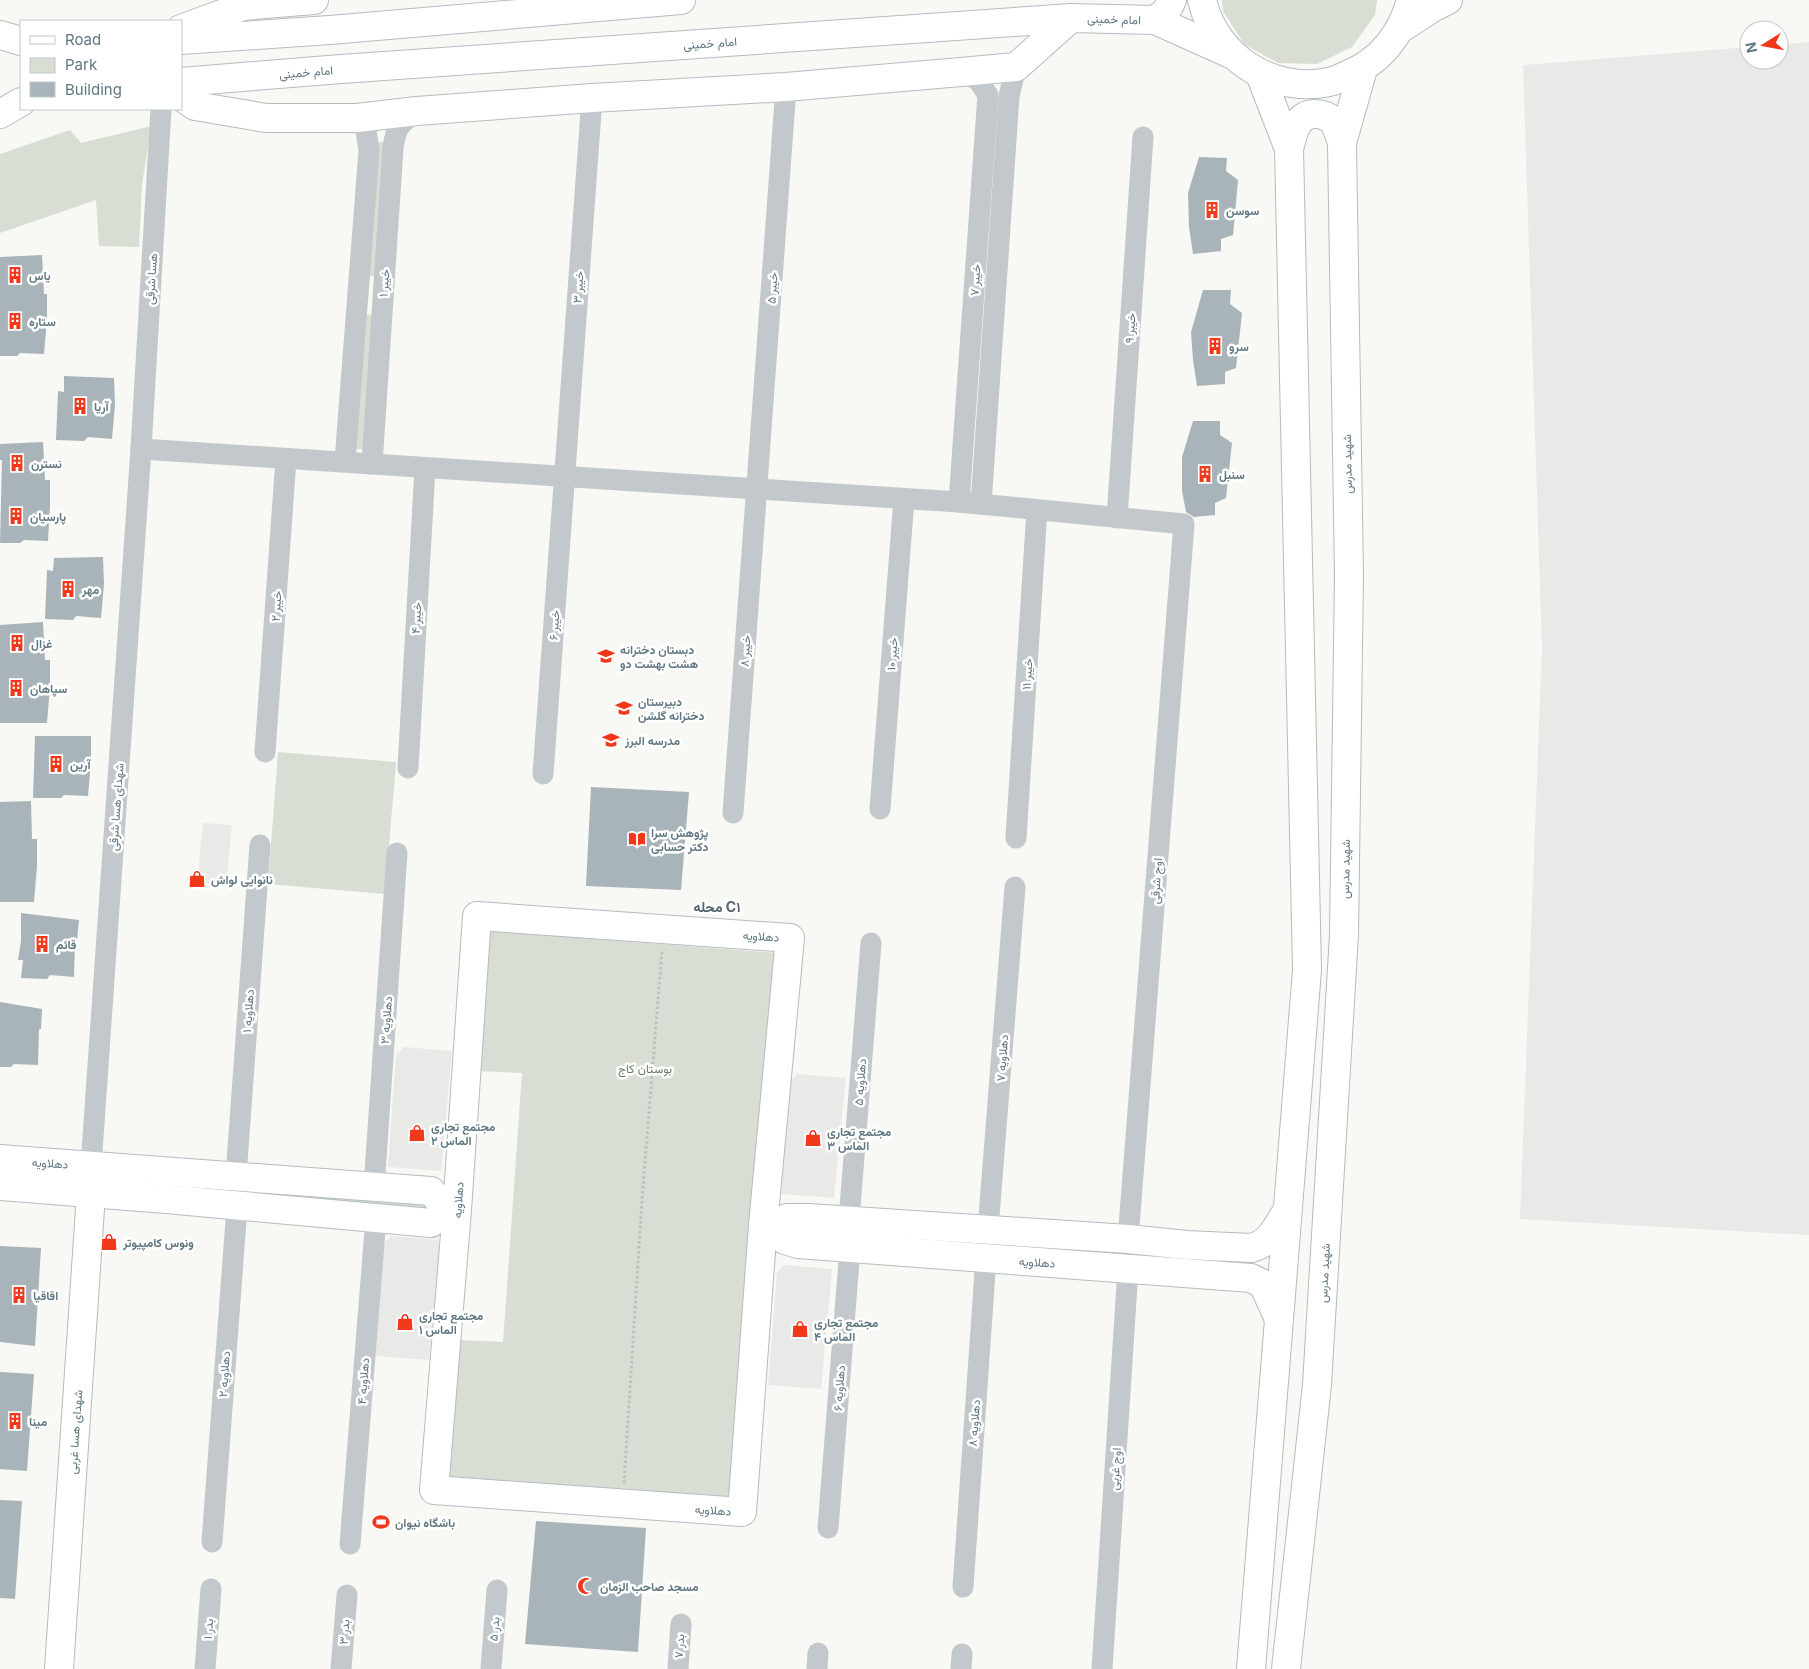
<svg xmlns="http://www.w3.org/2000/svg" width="1809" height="1669" font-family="Inter,Vazirmatn,sans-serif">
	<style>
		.built { fill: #e9e9e8 }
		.green { fill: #d8ded3 }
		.building { fill: #a8b4b9 }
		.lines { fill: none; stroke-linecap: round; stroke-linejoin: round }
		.secondary-casing { stroke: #b4bcc0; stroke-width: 30 }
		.path { stroke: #bcc0c2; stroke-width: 3; stroke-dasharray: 2.5 2.5; stroke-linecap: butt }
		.street { stroke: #c2c8cb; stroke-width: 21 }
		.secondary { stroke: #fff; stroke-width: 28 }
		.labels { text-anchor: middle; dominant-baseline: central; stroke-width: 5; stroke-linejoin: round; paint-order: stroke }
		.street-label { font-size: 12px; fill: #607782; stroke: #fff }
		.poi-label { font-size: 12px; font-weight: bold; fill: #607782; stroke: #fff; text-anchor: start }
		.park-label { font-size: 12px; fill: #677a60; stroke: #fff }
		.neighbourhood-label { font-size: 14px; font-weight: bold; fill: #53646d; stroke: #fff }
	</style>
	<rect width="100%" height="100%" fill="#f8f8f4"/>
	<g class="built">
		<polygon points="1809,42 1809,1235 1520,1219 1542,648 1523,65 1749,47 1749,60 1779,60 1779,45"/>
		<polygon points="203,823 232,825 226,885 197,882"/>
		<polygon points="404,1047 452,1051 441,1171 388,1167 396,1055"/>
		<polygon points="797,1074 846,1078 834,1198 781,1194 790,1082"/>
		<polygon points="391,1236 440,1240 429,1360 375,1356 384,1244"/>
		<polygon points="784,1265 832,1269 821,1389 768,1385 777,1273"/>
	</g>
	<g class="green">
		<polygon points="1222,0 1377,0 1375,15 1352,47 1317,64 1278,63 1244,44 1223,11"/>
		<polygon points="151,126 142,185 139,247 99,246 96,200 0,233 0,154 70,130 81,143"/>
		<polygon points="374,142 385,142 377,276 367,276"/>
		<polygon points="362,314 373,315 365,449 355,449"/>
		<polygon points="278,752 396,762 385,894 268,884"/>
		<polygon points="487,931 778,953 734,1501 447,1478 460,1340 503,1342 522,1073 477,1071"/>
		<polygon points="327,1193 438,1203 441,1210 326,1205 321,1197"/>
	</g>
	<g class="building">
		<polygon points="1199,157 1227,158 1226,171 1238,180 1233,235 1221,239 1221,251 1193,254 1189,227 1188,193"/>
		<polygon points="42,255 44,294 47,294 47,320 44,354 20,353 17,356 0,356 0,257"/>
		<polygon points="1203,290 1231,290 1230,304 1242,313 1236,368 1225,372 1225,384 1197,386 1193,360 1191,332"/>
		<polygon points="64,376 114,378 115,404 112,439 88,437 84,441 56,440 58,391 64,392"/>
		<polygon points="1193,421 1220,421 1220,435 1232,443 1226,498 1215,503 1215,515 1194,517 1186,512 1182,491 1182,457"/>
		<polygon points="43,442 45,480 50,480 50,506 48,541 24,540 20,543 0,543 2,460 0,460 0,444"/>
		<polygon points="103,557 104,584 101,618 76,616 73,620 45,619 47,570 53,571 54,558"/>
		<polygon points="43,622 45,660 50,660 50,687 47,723 0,723 0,625"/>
		<polygon points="35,736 91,736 91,762 88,796 64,795 61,798 33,798"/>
		<polygon points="591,787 689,792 681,890 586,886"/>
		<polygon points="31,801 32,839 37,839 37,866 34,902 0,902 0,802"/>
		<polygon points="21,913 79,920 77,940 75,940 74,977 50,975 47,979 21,978 23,960 18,960 21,941"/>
		<polygon points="0,1002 42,1009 41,1029 39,1029 38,1065 14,1064 11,1067 0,1067"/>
		<polygon points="0,1246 41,1248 35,1346 0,1342"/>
		<polygon points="0,1372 34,1374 27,1471 0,1469"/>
		<polygon points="0,1500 22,1501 15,1599 0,1598"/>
		<polygon points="536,1521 646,1528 638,1652 525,1644"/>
	</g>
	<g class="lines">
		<g class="secondary-casing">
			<g id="secondary">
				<path d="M1202,0C1215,57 1272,94 1329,82C1335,81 1341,78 1347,75C1380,62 1402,34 1411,0"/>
				<polyline points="1155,20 1166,12 1172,0"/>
				<polyline points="181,29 243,6 314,0"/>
				<polyline points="1400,29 1434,7 1448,0"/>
				<polyline points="0,35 21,41"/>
				<polyline points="181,40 330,30 681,0"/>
				<polyline points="181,82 341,69 1071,18 1155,20 1233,55"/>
				<polyline points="181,96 195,106 266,118 357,118 417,111 592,98 786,87 961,72 1016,67 1071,18"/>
				<polyline points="0,114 21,102"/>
				<path d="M1289,149C1293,134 1296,114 1315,114C1321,114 1328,116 1333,121C1337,127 1340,137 1342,143"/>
				<polygon points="477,916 790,938 763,1225 742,1512 434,1490 457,1210"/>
				<polyline points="0,1159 431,1191 447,1210"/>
				<polyline points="0,1186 166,1199 431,1223 447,1210"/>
				<path d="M763,1225L779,1226L787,1218H808L1128,1239L1187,1245L1251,1248C1270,1244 1277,1226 1287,1211"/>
				<polyline points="779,1226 785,1240 798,1244 1251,1278 1263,1284 1278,1317"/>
				<polyline points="59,1669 91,1194"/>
				<polyline points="1251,1669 1307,970 1289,149 1260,74"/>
				<polyline points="1286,1669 1317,1385 1344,935 1349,575 1342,143 1363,69"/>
			</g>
		</g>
		<polyline class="path" points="624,1483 642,1200 662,950"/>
		<g class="street">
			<polyline points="141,449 959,502 1184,524 1128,1239"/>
			<polyline points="345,461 369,151 366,130 357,118"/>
			<path d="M372,464L393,148C396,126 400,124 417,111"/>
			<polyline points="959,502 988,95 978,80 961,72"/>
			<polyline points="981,504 1009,96 1016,67"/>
			<polyline points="1117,518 1143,137"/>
			<polyline points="265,752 286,459"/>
			<polyline points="408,768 425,468"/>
			<polyline points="543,774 592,98"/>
			<polyline points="880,809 904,499"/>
			<polyline points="733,813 786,87"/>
			<polyline points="1016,838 1037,510"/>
			<polyline points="91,1166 141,449 161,109"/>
			<polyline points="236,1176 260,845"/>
			<polyline points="374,1187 397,853"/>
			<polyline points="849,1220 871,943"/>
			<polyline points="988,1229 1015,887"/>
			<polyline points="828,1528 850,1248"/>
			<polyline points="212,1542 237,1207"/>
			<polyline points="350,1544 376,1218"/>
			<polyline points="963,1587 986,1258"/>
			<polyline points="205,1669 211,1589"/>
			<polyline points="341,1669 347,1595"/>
			<polyline points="491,1669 497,1590"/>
			<polyline points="678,1669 681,1624"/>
			<polyline points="817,1669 818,1653"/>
			<polyline points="961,1669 962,1654"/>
			<polyline points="1102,1669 1128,1269"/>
		</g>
		<use href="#secondary" class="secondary"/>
	</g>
	<defs>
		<g id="building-bare" transform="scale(1.35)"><path d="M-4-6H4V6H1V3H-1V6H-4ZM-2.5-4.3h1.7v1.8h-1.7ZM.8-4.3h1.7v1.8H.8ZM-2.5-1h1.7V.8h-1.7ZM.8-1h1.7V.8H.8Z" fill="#f2381a" stroke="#fff" stroke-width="2.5" paint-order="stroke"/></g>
		<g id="school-bare" transform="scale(1.35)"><path d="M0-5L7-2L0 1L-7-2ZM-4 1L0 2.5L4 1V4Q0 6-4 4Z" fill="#f2381a" stroke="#fff" stroke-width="2.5" paint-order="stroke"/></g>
		<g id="library-bare" transform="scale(1.35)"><path d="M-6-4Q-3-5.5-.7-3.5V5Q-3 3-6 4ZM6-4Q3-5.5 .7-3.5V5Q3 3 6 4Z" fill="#f2381a" stroke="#fff" stroke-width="2.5" paint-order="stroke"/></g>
		<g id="shop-bare" transform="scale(1.35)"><path d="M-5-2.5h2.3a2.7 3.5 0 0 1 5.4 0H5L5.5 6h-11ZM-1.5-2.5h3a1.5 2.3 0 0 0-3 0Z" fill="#f2381a" stroke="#fff" stroke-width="2.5" paint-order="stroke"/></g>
		<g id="stadium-bare" transform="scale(1.35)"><path d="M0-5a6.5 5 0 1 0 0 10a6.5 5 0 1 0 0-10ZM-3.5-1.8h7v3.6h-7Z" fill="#f2381a" stroke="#fff" stroke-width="2.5" paint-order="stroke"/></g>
		<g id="mosque-bare" transform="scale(1.35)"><path d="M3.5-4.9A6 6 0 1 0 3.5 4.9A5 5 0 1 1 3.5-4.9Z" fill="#f2381a" stroke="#fff" stroke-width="2.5" paint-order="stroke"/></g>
	</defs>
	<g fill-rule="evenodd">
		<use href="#building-bare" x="1212" y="210"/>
		<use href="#building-bare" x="15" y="275"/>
		<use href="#building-bare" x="15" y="321"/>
		<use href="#building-bare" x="1215" y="346"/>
		<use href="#building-bare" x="80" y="406"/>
		<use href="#building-bare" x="17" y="463"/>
		<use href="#building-bare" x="1205" y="474"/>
		<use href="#building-bare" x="16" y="516"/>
		<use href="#building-bare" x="68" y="589"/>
		<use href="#building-bare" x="17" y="643"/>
		<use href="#school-bare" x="606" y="656"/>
		<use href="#building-bare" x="16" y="688"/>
		<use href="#school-bare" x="624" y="708"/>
		<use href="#school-bare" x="611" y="740"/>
		<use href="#building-bare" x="56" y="764"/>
		<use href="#library-bare" x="637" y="839"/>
		<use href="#shop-bare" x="197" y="879"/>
		<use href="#building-bare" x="42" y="944"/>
		<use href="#shop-bare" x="417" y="1133"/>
		<use href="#shop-bare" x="813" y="1138"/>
		<use href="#shop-bare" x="109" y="1242"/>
		<use href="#building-bare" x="19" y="1295"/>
		<use href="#shop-bare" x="405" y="1322"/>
		<use href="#shop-bare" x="800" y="1329"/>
		<use href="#building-bare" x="15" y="1421"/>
		<use href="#stadium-bare" x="381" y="1522"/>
		<use href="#mosque-bare" x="586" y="1586"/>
	</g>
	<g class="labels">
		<g class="street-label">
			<text transform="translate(1114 19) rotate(2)">امام خمینی</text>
			<text transform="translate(710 43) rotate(-4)">امام خمینی</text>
			<text transform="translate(306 72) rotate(-5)">امام خمینی</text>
			<text transform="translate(151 279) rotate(-86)">هسا شرقی</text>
			<text transform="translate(975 280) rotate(-86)">خیبر ۷</text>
			<text transform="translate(384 283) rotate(-86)">خیبر ۱</text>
			<text transform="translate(578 287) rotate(-86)">خیبر ۳</text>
			<text transform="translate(772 288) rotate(-86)">خیبر ۵</text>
			<text transform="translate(1130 328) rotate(-86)">خیبر ۹</text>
			<text transform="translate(1347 464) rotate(-91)">شهید مدرس</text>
			<text transform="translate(276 606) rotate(-86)">خیبر ۲</text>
			<text transform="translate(416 618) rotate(-87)">خیبر ۴</text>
			<text transform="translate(554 625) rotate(-86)">خیبر ۶</text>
			<text transform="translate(745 651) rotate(-86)">خیبر ۸</text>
			<text transform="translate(892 654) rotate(-86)">خیبر ۱۰</text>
			<text transform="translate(1027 674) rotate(-86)">خیبر ۱۱</text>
			<text transform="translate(116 807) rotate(-86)">شهدای هسا شرقی</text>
			<text transform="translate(1345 869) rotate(-89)">شهید مدرس</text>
			<text transform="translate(1156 881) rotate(-86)">اوج شرقی</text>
			<text transform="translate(761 936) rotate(4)">دهلاویه</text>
			<text transform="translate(248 1011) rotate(-86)">دهلاویه ۱</text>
			<text transform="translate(386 1020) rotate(-86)">دهلاویه ۳</text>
			<text transform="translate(1002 1058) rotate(-86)">دهلاویه ۷</text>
			<text transform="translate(860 1082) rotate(-86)">دهلاویه ۵</text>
			<text transform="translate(50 1163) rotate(4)">دهلاویه</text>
			<text transform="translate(458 1200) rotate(-86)">دهلاویه</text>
			<text transform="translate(1037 1262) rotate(4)">دهلاویه</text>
			<text transform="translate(1324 1273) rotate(-87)">شهید مدرس</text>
			<text transform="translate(224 1374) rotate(-86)">دهلاویه ۲</text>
			<text transform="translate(363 1381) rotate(-86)">دهلاویه ۴</text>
			<text transform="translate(839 1388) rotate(-86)">دهلاویه ۶</text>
			<text transform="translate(974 1423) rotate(-86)">دهلاویه ۸</text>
			<text transform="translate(75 1432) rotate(-86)">شهدای هسا غربی</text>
			<text transform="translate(1115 1469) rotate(-86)">اوج غربی</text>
			<text transform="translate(713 1510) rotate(4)">دهلاویه</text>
			<text transform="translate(208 1629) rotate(-85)">بدر ۱</text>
			<text transform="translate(494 1629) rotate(-85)">بدر ۵</text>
			<text transform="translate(344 1632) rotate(-85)">بدر ۳</text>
			<text transform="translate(679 1646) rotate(-86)">بدر ۷</text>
		</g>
		<g class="poi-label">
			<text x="1226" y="210">سوسن</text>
			<text x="29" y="275">یاس</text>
			<text x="29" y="321">ستاره</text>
			<text x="1229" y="346">سرو</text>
			<text x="94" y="406">آریا</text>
			<text x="31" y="463">نسترن</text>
			<text x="1219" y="474">سنبل</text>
			<text x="30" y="516">پارسیان</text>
			<text x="82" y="589">مهر</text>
			<text x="31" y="643">غزال</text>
			<text x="620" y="649">دبستان دخترانه<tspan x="620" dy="14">هشت بهشت دو</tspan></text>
			<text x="30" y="688">سپاهان</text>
			<text x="638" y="701">دبیرستان<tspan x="638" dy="14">دخترانه گلشن</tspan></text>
			<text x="625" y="740">مدرسه البرز</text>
			<text x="70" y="764">آرین</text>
			<text x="651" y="832">پژوهش سرا<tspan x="651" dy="14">دکتر حسابی</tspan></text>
			<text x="211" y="879">نانوایی لواش</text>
			<text x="56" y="944">قائم</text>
			<text x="431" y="1126">مجتمع تجاری<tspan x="431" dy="14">الماس ۲</tspan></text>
			<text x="827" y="1131">مجتمع تجاری<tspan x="827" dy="14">الماس ۳</tspan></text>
			<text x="123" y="1242">ونوس کامپیوتر</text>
			<text x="33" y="1295">اقاقیا</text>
			<text x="419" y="1315">مجتمع تجاری<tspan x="419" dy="14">الماس ۱</tspan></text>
			<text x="814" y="1322">مجتمع تجاری<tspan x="814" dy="14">الماس ۴</tspan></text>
			<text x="29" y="1421">مینا</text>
			<text x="395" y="1522">باشگاه نیوان</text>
			<text x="600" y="1586">مسجد صاحب الزمان</text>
		</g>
		<g class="park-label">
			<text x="645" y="1068">بوستان کاج</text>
		</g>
		<g class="neighbourhood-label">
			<text x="717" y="906">محله C۱</text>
		</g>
	</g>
	<rect x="20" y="20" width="162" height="90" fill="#ffffff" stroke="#bfc9cd"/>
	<rect x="30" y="36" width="25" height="8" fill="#ffffff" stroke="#bfc9cd"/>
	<text x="65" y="45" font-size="15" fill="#607782">Road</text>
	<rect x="30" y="58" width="25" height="15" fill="#d8ded3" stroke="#bfc9cd"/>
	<text x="65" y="70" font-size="15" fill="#607782">Park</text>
	<rect x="30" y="82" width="25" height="15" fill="#a8b4b9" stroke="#bfc9cd"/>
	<text x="65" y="95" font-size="15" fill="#607782">Building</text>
	<g transform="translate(1764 45) rotate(259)"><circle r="24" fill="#ffffff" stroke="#bfc9cd"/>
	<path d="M0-4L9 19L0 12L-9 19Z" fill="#f2381a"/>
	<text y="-8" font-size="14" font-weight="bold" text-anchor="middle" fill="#607782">N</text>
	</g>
</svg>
